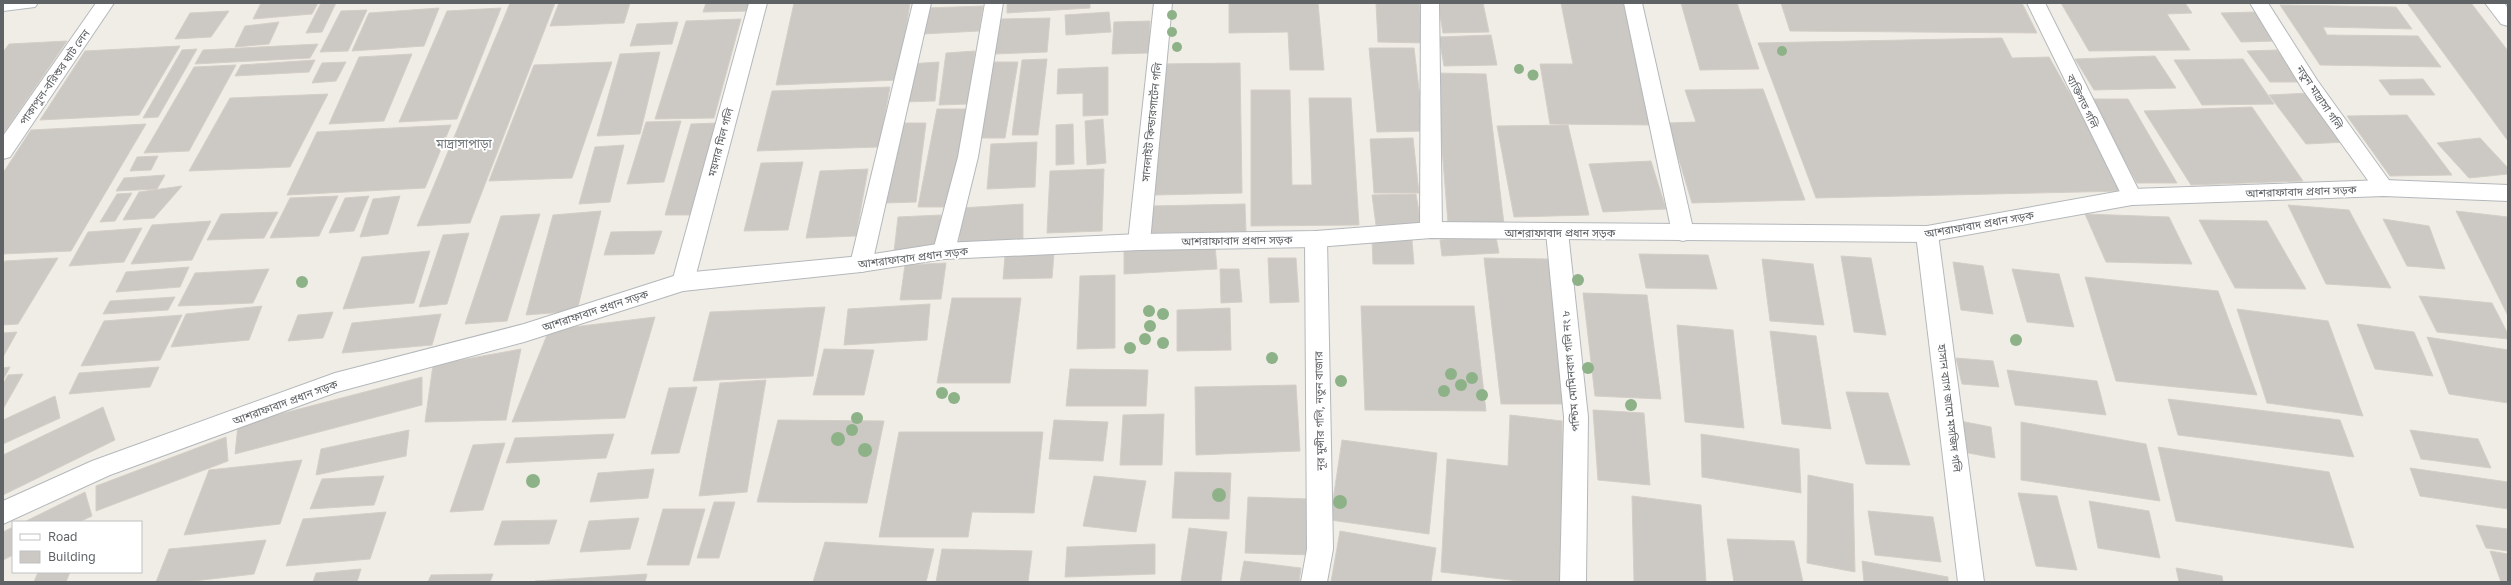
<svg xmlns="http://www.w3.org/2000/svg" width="2511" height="585" font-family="'Golos Text','Noto Sans Bengali',sans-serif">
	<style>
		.building { fill: #ccc8c4; stroke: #d4cfc6 }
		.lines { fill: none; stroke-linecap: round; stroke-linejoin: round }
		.minor-casing { stroke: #b4b8bb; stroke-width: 2 }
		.tertiary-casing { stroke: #b4b8bb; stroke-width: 2 }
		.minor { fill: #fff; fill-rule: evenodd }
		.tertiary { fill: #fff; fill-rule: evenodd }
		.tree { fill: #8db288 }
		.labels { text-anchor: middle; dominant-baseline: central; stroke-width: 4; stroke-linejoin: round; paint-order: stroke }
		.street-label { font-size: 11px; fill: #5f6366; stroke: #fff }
		.neighbourhood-label { font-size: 12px; fill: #707578; stroke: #fff }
	</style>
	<rect width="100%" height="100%" fill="#f0ede7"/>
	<g class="building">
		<polygon points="261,3 318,3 312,14 253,19"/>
		<polygon points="321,3 336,3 322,32 306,33"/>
		<polygon points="510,3 555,3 470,223 417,226"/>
		<polygon points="559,3 630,3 624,23 550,26"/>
		<polygon points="706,3 753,3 751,11 703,12"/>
		<polygon points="794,3 910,3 898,80 776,85"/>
		<polygon points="1007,3 1090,3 1090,8 1007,13"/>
		<polygon points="1229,3 1318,3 1324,70 1290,70 1288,32 1229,33"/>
		<polygon points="1376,3 1419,3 1424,43 1378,42"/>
		<polygon points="1438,3 1483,3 1489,32 1443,33"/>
		<polygon points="1561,3 1626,3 1654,125 1550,124 1540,64 1573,64"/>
		<polygon points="1681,3 1737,3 1759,69 1700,70"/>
		<polygon points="1781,3 2022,3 2037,33 1790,31"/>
		<polygon points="2061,3 2185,3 2192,13 2167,14 2190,50 2089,51"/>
		<polygon points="2407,3 2471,3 2508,51 2508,141"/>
		<polygon points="2280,5 2396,7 2412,29 2323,27 2327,35 2418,36 2441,67 2320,65"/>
		<polygon points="983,6 979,31 923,34 926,8"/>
		<polygon points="439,8 424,46 352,51 369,13"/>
		<polygon points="501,8 457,119 399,122 447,11"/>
		<polygon points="367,10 348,51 320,52 341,11"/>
		<polygon points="229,11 211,37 175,39 190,13"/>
		<polygon points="1109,12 1111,32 1066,35 1065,15"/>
		<polygon points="2255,12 2275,41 2241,42 2221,13"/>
		<polygon points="1050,18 1047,52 995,54 999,19"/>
		<polygon points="741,19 714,118 655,119 686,21"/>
		<polygon points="1150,21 1149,53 1112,54 1114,22"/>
		<polygon points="279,22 269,44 235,47 245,26"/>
		<polygon points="678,22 672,44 630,46 637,24"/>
		<polygon points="1491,35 1497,65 1444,66 1439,37"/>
		<polygon points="2002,38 2012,58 2049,57 2125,191 1816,198 1758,43"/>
		<polygon points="67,41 3,134 3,52 9,44"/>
		<polygon points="318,44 310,58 195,64 203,50"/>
		<polygon points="180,46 139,115 40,120 85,51"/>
		<polygon points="1369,48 1414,48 1424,131 1377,132"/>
		<polygon points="197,49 158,117 143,118 182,50"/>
		<polygon points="2277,50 2301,82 2270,82 2247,51"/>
		<polygon points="975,51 968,104 939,105 946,53"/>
		<polygon points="660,52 640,134 597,136 620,54"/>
		<polygon points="412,54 384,121 329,124 359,57"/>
		<polygon points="2155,56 2176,88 2094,90 2075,59"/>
		<polygon points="1047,59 1038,135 1012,135 1022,60"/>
		<polygon points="2243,59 2274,104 2202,105 2174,60"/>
		<polygon points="315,60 309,72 235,76 241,65"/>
		<polygon points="346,62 336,81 312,83 322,63"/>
		<polygon points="612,62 572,178 489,181 534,65"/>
		<polygon points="939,62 935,101 904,102 908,64"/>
		<polygon points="990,62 1018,62 1005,138 976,138"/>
		<polygon points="1240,63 1242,193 1155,195 1159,64"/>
		<polygon points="236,65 189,151 144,153 194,67"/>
		<polygon points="1108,67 1108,115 1083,116 1083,93 1057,94 1058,69"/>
		<polygon points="1436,73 1486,74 1504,224 1448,223"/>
		<polygon points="2423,79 2435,95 2390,95 2379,80"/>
		<polygon points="890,87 879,147 757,151 772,91"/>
		<polygon points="1763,89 1805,200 1692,203 1668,123 1696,122 1685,90"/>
		<polygon points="1251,90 1290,90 1292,185 1312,185 1309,98 1351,98 1359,225 1251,226"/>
		<polygon points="2309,93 2347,142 2306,144 2269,95"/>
		<polygon points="328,94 290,167 189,171 230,98"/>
		<polygon points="2090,99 2128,99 2177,183 2137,183"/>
		<polygon points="2252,107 2303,181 2191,185 2144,111"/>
		<polygon points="937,109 968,109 952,207 918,207"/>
		<polygon points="2407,115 2452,175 2390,176 2347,116"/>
		<polygon points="1103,119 1106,163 1087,165 1085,121"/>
		<polygon points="681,121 664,182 627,184 646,122"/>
		<polygon points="717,123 692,215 665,215 691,124"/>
		<polygon points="898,123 926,123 916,202 885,203"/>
		<polygon points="146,124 71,251 3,254 3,173 31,130"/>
		<polygon points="1073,124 1074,164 1056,165 1056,125"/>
		<polygon points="451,125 425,188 287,195 317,132"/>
		<polygon points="1568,125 1589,215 1514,217 1497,126"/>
		<polygon points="1413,138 1419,193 1374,193 1370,139"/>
		<polygon points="2480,138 2508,168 2508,174 2469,178 2437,143"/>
		<polygon points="1037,142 1035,187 987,189 991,144"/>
		<polygon points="624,145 610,202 579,204 595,147"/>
		<polygon points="158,156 151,170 130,171 137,157"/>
		<polygon points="1651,161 1666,209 1603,212 1589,164"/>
		<polygon points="803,162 788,230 744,231 761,163"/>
		<polygon points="868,169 856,236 806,238 820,171"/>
		<polygon points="1104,169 1102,231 1047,233 1050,171"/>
		<polygon points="165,175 157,189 116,191 124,178"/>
		<polygon points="182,186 154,218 123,220 139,192"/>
		<polygon points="132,193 115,221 100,222 117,194"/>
		<polygon points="1416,194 1421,224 1376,225 1372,195"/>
		<polygon points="338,196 319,236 270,238 290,198"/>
		<polygon points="369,196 354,231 329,233 345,198"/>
		<polygon points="400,196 388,234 360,237 373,199"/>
		<polygon points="1023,204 1023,240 959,244 961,208"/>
		<polygon points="1245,204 1246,232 1151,233 1151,206"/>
		<polygon points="2288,205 2349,210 2391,288 2326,284"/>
		<polygon points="601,211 577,311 526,315 553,215"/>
		<polygon points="2456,211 2508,217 2508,316"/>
		<polygon points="278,212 264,238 207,240 221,214"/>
		<polygon points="540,214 507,321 465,324 501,216"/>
		<polygon points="2085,214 2169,217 2192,264 2106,262"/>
		<polygon points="941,215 937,250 894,252 898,217"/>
		<polygon points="2383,219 2429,226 2445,269 2407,266"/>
		<polygon points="2199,220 2267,221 2306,289 2235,288"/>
		<polygon points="211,221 192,260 131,264 152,225"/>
		<polygon points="142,228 124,262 69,266 88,232"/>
		<polygon points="662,231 654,254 604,255 611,232"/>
		<polygon points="469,233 447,304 419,307 443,235"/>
		<polygon points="1496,237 1499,253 1442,256 1440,240"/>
		<polygon points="1372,240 1412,240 1414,264 1373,264"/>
		<polygon points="1215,245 1217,269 1124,274 1124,249"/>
		<polygon points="430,251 414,303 343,309 362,257"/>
		<polygon points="1054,254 1052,278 1003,279 1005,256"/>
		<polygon points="1639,254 1708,255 1717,289 1646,288"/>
		<polygon points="1841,256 1871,258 1886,335 1854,332"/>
		<polygon points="58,258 18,324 3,325 3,265 5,261"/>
		<polygon points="1268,258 1296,258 1299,302 1270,303"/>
		<polygon points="1484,258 1548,259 1569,404 1501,404"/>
		<polygon points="1762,259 1813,264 1824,325 1770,321"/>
		<polygon points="1953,262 1983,266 1993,314 1961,310"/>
		<polygon points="946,263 941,299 900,300 905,265"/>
		<polygon points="189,267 180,287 116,292 126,272"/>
		<polygon points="269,269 253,303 178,306 195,273"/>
		<polygon points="1220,269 1239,269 1242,302 1221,303"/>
		<polygon points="2012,269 2059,274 2074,327 2027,322"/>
		<polygon points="1115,275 1115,348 1077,349 1080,276"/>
		<polygon points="2085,277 2218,291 2257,395 2116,381"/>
		<polygon points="1583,293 1647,295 1661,399 1595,396"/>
		<polygon points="2419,296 2492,303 2508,334 2508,339 2437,332"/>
		<polygon points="175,297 168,310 103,314 110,301"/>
		<polygon points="952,298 1021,298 1010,383 937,383"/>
		<polygon points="930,304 927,340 844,345 848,309"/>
		<polygon points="262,306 249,340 171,347 186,314"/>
		<polygon points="1361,306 1474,306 1486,411 1365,410"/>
		<polygon points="825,307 813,376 693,381 710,312"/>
		<polygon points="1230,308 1231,350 1177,351 1177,310"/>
		<polygon points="2237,309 2328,321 2363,416 2267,403"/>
		<polygon points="333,312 323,338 288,341 298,315"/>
		<polygon points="441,314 432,345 342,353 352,323"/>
		<polygon points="182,315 160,360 81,366 104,321"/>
		<polygon points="655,317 625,418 512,422 549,330"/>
		<polygon points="2357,324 2414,332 2433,376 2375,369"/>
		<polygon points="1677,325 1733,330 1744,428 1685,422"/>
		<polygon points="1770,331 1816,336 1831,429 1782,424"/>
		<polygon points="17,332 3,357 3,333"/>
		<polygon points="2427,337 2508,350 2508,403 2449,394"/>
		<polygon points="521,349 506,420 425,422 433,365"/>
		<polygon points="824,349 874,350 864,395 813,395"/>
		<polygon points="1956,358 1993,361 1999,387 1962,384"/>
		<polygon points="10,367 3,380 3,368"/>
		<polygon points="159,367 150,387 69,394 79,373"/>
		<polygon points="1070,369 1148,370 1146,406 1066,406"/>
		<polygon points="2007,370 2097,381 2106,415 2015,405"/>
		<polygon points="23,374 3,409 3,384 8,375"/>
		<polygon points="422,377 422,405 235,454 238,425"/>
		<polygon points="766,380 747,492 699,496 720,383"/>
		<polygon points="1296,385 1300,451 1196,455 1195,387"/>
		<polygon points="697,387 679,453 651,454 669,388"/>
		<polygon points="1846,392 1888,393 1910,465 1866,464"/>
		<polygon points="55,396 60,418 3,444 3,420"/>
		<polygon points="2168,399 2340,420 2354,457 2178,435"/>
		<polygon points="103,407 115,440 3,495 3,455"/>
		<polygon points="1593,410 1644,413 1650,485 1598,480"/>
		<polygon points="1164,414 1162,465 1120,465 1123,415"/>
		<polygon points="1510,415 1562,421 1563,582 1528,582 1441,572 1447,459 1508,466"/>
		<polygon points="778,420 884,421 867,503 757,502"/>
		<polygon points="1054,420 1108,422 1103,461 1049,459"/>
		<polygon points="1960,421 1991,427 1995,458 1963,452"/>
		<polygon points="2021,422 2146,444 2160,501 2021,480"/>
		<polygon points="409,430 406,456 316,475 321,449"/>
		<polygon points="2410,430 2478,439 2491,468 2421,459"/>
		<polygon points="899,432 1043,432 1034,513 972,512 968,537 879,537"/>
		<polygon points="614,434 606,458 506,463 515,438"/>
		<polygon points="1701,434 1799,449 1801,493 1702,477"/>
		<polygon points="226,437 228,461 96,511 96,486"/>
		<polygon points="1342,440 1437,453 1429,534 1330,520"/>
		<polygon points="505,443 483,510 450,512 473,445"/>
		<polygon points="2158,447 2329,472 2354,548 2176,521"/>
		<polygon points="302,460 280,524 184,535 209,470"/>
		<polygon points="2410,468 2508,482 2508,509 2420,496"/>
		<polygon points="654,469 648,498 590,502 598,473"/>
		<polygon points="1175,472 1231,473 1229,519 1172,518"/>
		<polygon points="1808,475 1853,484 1855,572 1807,563"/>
		<polygon points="384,476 374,505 310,509 322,479"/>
		<polygon points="1094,476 1146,481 1136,532 1083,526"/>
		<polygon points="85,492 92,516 79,522 24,522"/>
		<polygon points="2018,493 2057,496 2077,570 2036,566"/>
		<polygon points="1632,496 1701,505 1706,582 1634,582"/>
		<polygon points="1248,497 1311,499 1311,555 1245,553"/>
		<polygon points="2089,501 2149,511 2160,558 2098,548"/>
		<polygon points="714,502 735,502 719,558 697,558"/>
		<polygon points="663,509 705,509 689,565 647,565"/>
		<polygon points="1868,511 1933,517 1941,562 1875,555"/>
		<polygon points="386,512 370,559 286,566 303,519"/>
		<polygon points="639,518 630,549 580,552 589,521"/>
		<polygon points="557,520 549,544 494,545 502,521"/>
		<polygon points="2476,525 2508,529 2508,551 2486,548"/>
		<polygon points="13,527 13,555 3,560 3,532"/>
		<polygon points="1189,528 1227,532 1221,582 1181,582"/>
		<polygon points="1340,531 1436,548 1431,582 1331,582"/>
		<polygon points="1727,539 1794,541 1803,582 1734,582"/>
		<polygon points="266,540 254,574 185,582 156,582 169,549"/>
		<polygon points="825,542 934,549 926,582 813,582"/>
		<polygon points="1155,544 1155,574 1065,577 1067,547"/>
		<polygon points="942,549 1032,551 1028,582 936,582"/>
		<polygon points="2490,551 2508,554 2508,582 2501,582"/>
		<polygon points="1244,561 1301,568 1299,582 1240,582"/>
		<polygon points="1862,561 1948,577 1948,582 1864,582"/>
		<polygon points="2176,568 2222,576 2223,582 2179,582"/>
		<polygon points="361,569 357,582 313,582 316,573"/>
		<polygon points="38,572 70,572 66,582 34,582"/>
		<polygon points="493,574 490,582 428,582 431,575"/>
		<polygon points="647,574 645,582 535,582 535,581"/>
	</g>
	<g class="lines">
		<g class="minor-casing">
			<g id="minor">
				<polygon points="3,3 38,3 35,7 3,11"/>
				<polygon points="96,3 114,3 10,157 3,159 3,136"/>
				<polygon points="749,3 767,3 694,282 691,288 683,291 675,288 672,282"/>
				<polygon points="913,3 931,3 872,264 869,270 861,272 853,270 850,264"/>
				<polygon points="985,3 1003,3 978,157 955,251 952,257 944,259 936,257 933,251 958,157"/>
				<polygon points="1154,3 1172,3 1150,242 1147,248 1139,250 1131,248 1128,242"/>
				<polygon points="1421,3 1439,3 1442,230 1439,236 1431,238 1423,236 1420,230"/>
				<polygon points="1624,3 1642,3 1694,233 1691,239 1683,241 1675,239 1672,233"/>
				<polygon points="2027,3 2045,3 2142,197 2139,202 2132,205 2125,202"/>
				<polygon points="2250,3 2268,3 2317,80 2391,183 2394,188 2391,193 2384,196 2377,193 2303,90"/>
				<polygon points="2485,3 2504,3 2508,8 2508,26 2501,24"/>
				<polygon points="1557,224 1565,226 1568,232 1588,417 1586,582 1560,582 1564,417 1546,232 1549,226"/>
				<polygon points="1927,226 1935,228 1938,234 1984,582 1958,582 1916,234 1919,228"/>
				<polygon points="1316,231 1324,233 1327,239 1333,549 1327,582 1301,582 1307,549 1305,239 1308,233"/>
			</g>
		</g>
		<g class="tertiary-casing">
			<polygon id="tertiary" points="2384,180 2508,185 2508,201 2384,196 2132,205 1927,242 1431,238 1316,247 1139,250 944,259 861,272 683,291 524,342 337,392 110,475 3,524 3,501 92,461 335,373 524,324 683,273 861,256 944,243 1139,234 1316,231 1431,222 1927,226 2132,189"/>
		</g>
		<use href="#minor" class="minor"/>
		<use href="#tertiary" class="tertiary"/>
	</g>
	<g class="tree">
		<circle cx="1172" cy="15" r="5"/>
		<circle cx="1172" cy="32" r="5"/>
		<circle cx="1177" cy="47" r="5"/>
		<circle cx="1782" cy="51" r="5"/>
		<circle cx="1519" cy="69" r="5"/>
		<circle cx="1533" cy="75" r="5.5"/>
		<circle cx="1578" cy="280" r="6"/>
		<circle cx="302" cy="282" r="6"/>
		<circle cx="1149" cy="311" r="6"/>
		<circle cx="1163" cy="314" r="6"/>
		<circle cx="1150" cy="326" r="6"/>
		<circle cx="1145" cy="339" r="6"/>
		<circle cx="2016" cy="340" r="6"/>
		<circle cx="1163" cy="343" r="6"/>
		<circle cx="1130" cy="348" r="6"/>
		<circle cx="1272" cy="358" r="6"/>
		<circle cx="1588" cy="368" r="6"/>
		<circle cx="1451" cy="374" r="6"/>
		<circle cx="1472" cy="378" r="6"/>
		<circle cx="1341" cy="381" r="6"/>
		<circle cx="1461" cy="385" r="6"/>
		<circle cx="1444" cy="391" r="6"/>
		<circle cx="942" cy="393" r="6"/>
		<circle cx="1482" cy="395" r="6"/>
		<circle cx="954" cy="398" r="6"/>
		<circle cx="1631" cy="405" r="6"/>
		<circle cx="857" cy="418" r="6"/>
		<circle cx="852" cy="430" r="6"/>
		<circle cx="838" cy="439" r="7"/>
		<circle cx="865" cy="450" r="7"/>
		<circle cx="533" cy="481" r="7"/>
		<circle cx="1219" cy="495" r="7"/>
		<circle cx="1340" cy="502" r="7"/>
	</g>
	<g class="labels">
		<g class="street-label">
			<text transform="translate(54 77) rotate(-55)">পাকাপুল-বরিশুর ঘাট লেন</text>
			<text transform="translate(2320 97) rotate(56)">নতুন মাদ্রাসা গলি</text>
			<text transform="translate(2083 101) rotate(64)">ব্যক্তিগত গলি</text>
			<text transform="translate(1151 122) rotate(-84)">সানলাইট কিন্ডারগার্টেন গলি</text>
			<text transform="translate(720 142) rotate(-75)">ময়দার মিল গলি</text>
			<text transform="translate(2301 191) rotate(-2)">আশরাফাবাদ প্রধান সড়ক</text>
			<text transform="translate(1979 224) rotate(-10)">আশরাফাবাদ প্রধান সড়ক</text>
			<text x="1560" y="232">আশরাফাবাদ প্রধান সড়ক</text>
			<text transform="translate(1237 240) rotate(-1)">আশরাফাবাদ প্রধান সড়ক</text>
			<text transform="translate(913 257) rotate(-7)">আশরাফাবাদ প্রধান সড়ক</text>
			<text transform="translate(595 310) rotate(-18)">আশরাফাবাদ প্রধান সড়ক</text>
			<text transform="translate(1570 371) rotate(-95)">পশ্চিম মোমিনবাগ গলি নং ৮</text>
			<text transform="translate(285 402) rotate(-20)">আশরাফাবাদ প্রধান সড়ক</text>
			<text transform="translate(1950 408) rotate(83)">হাসান ব্যাগ জামে মসজিদ গলি</text>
			<text transform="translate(1319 411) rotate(-91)">নূর মুন্সীর গলি, নতুন বাজার</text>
		</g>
		<g class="neighbourhood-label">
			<text x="464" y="143">মাদ্রাসাপাড়া</text>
		</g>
	</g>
	<rect width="2511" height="585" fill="none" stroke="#5f6366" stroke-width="8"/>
	<rect x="12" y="521" width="130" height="52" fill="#ffffff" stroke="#bfc1c2"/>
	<rect x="20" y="534" width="20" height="6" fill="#ffffff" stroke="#bfc1c2"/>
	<text x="48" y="541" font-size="12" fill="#5f6366">Road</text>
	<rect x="20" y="551" width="20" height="12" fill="#ccc8c4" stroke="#bfc1c2"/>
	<text x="48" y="561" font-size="12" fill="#5f6366">Building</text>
</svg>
